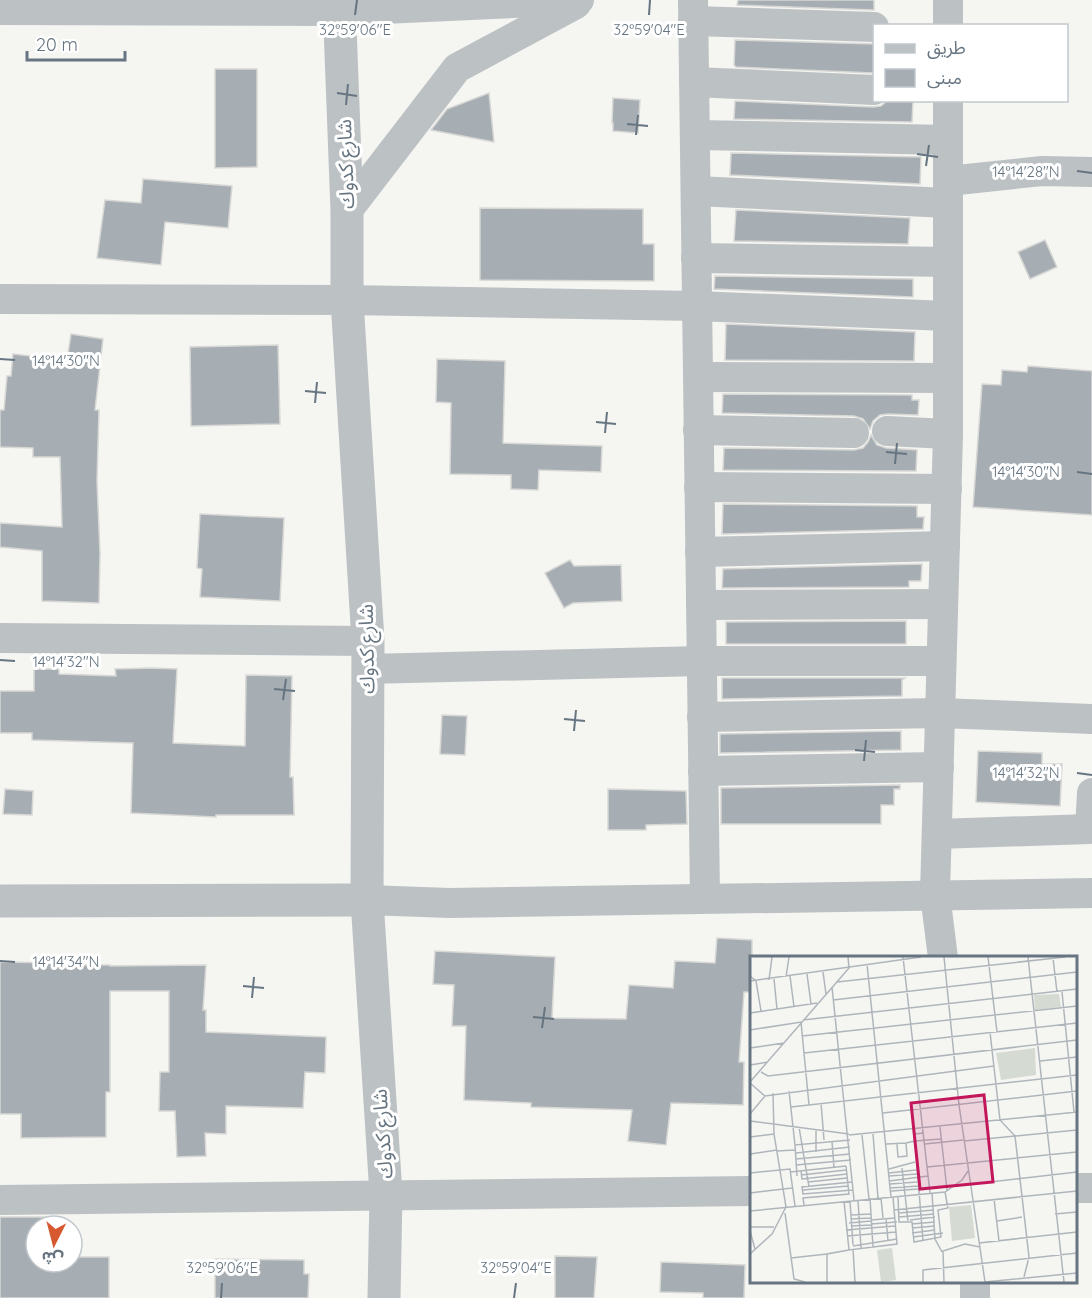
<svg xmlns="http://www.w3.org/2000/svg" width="1092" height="1298" font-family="Quicksand,'Noto Sans Arabic',sans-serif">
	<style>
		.building { fill: #a6aeb3; stroke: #d7d7d5; stroke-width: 1.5 }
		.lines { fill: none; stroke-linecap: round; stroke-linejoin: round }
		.minor { stroke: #bcc1c4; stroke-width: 30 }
		.tertiary { stroke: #bcc1c4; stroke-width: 33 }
		.ticks { fill: none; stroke: #667581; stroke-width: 2 }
		.labels { text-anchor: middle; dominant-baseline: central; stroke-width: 6; stroke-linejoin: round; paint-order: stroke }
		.street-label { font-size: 20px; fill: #667581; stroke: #fff }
		.inset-road { fill: none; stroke: #afb6bb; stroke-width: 1.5 }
		.view { fill: #c2185b; fill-opacity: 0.15; stroke: #c2185b; stroke-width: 3 }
		.inset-edge { fill: none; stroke: #667581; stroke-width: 3 }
		.ticks-label { font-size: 15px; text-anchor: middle; fill: #667581; stroke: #fff; stroke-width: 6; stroke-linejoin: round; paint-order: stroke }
	</style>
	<rect width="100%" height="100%" fill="#f5f5f2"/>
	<g class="building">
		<polygon points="738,0 874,0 874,10 737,5"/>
		<polygon points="735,40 874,44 874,73 736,67 734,65"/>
		<polygon points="215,69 257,69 257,167 215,168"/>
		<polygon points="489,93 494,142 431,130 447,109"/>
		<polygon points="613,98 640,100 638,133 613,131 613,123 612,123"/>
		<polygon points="735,101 873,107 881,106 887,101 913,101 912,122 734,119"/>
		<polygon points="731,153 921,157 920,184 730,175"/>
		<polygon points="143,179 232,186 228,228 165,222 161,265 97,258 105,200 141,203"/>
		<polygon points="480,208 643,209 643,244 654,244 654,281 480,280"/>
		<polygon points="736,210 910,218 908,244 734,241"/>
		<polygon points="1045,240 1057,267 1030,279 1018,252"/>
		<polygon points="715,276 913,279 913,297 714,289"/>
		<polygon points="726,324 915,332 914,361 725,360"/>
		<polygon points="71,334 103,339 95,410 99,410 97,481 100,553 99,603 42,601 42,551 0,547 0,523 62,527 60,457 33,457 33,448 0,447 0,410 4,410 7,376 11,376 13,354 67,360"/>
		<polygon points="278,345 280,424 191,426 190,347"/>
		<polygon points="437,359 505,361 503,443 602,446 601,472 539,470 538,490 511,489 511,475 450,474 451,403 436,402"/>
		<polygon points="1028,366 1092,371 1092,515 973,507 982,384 1001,385 1002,370 1027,372"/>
		<polygon points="723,394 912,395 912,400 919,400 918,415 888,414 880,415 873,421 870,429 863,419 854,416 722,413"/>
		<polygon points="871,435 877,445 886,448 917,450 916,471 723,470 724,448 854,450 863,448 868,442"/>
		<polygon points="723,504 917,506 917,517 924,517 923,529 722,534"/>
		<polygon points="200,514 284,518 280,601 200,597 202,569 197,568"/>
		<polygon points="570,560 574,566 621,565 622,601 573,603 564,608 545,573"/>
		<polygon points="922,564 921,581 909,581 909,587 722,588 723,569"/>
		<polygon points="906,621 906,644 726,644 726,622"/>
		<polygon points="152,668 177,669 173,743 245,746 246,675 292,676 290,777 293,777 294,815 216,815 216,817 131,813 133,743 32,740 32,733 0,733 0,691 34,691 34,669 59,669 59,674 116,676 115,669"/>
		<polygon points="722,678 905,678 902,680 902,696 722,699"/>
		<polygon points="442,715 467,716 465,755 440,754"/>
		<polygon points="901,731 901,750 720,753 720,734"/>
		<polygon points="978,751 1042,753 1042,764 1062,764 1060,806 976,802"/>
		<polygon points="900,785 900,789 894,789 894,805 881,805 881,824 721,824 721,788"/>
		<polygon points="5,789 33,791 32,815 3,814"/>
		<polygon points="608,789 686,791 687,824 646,825 646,830 608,830"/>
		<polygon points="717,938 752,940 752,992 744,992 739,1062 744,1062 743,1105 671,1103 666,1145 628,1141 632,1110 531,1107 531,1103 464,1100 466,1026 452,1026 454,985 433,984 435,951 555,957 552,1018 626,1019 629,985 673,988 675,961 715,963"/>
		<polygon points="0,962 65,963 65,965 110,965 110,966 206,965 203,1010 206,1010 206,1032 326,1037 325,1073 305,1072 303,1108 226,1106 226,1134 205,1133 206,1156 177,1157 175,1111 159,1111 160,1072 169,1072 169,991 110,991 110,1092 106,1092 106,1137 21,1138 21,1114 0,1114"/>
		<polygon points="0,1217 60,1217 60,1226 36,1226 36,1262 72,1262 72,1257 109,1257 109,1298 0,1298"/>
		<polygon points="555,1256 597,1257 594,1298 555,1298"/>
		<polygon points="215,1259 304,1260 304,1274 309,1274 308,1298 215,1298"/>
		<polygon points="661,1262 745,1265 744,1298 703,1298 703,1293 660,1292"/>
	</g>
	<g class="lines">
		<g class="minor">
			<polyline points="693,0 705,898"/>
			<polyline points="948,0 948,26"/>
			<polyline points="0,10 339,11 579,0"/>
			<polyline points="693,21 874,27"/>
			<polyline points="694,82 874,90"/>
			<polyline points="695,135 948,140"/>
			<polyline points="948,181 1042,171 1092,172"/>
			<polyline points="696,191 948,203"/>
			<polyline points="347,211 457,68 576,4"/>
			<polyline points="696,258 948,262"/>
			<polyline points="0,299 347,300 696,306 948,316"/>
			<polyline points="698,377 948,378"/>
			<polyline points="698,430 854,433"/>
			<polyline points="887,431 948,434"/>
			<polyline points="699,487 947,489"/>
			<polyline points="700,552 945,546"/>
			<polyline points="701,605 943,604"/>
			<polyline points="0,638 368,641"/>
			<polyline points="367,669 702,661 941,661"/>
			<polyline points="702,717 940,713 1092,719"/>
			<polyline points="703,771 939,767"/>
			<polyline points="937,834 1090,829 1092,793"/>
			<polyline points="367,900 450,903 1092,893"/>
			<polyline points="943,958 935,894 948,434 948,100"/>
			<polyline points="1076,1188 1092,1188"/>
			<polyline points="0,1200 752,1191"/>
			<polyline points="975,1282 975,1298"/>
		</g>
		<g class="tertiary">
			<polyline points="339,0 347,211 347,300 368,641 367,900 386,1194 384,1298"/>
			<polyline points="0,901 367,900"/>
		</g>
	</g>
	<path class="ticks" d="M355,15L357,0M649,15L650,0M337,93L357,96M346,105L348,84M627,124L648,126M636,135L638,115M917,154L938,157M926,166L929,145M1077,171L1092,173M0,359L15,360M305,391L326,393M315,403L317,382M596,422L616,424M605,433L607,412M886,452L907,454M895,464L897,443M1077,472L1092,474M0,660L15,661M274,689L295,691M283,700L286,679M564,719L585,721M574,731L576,710M855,750L875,752M864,761L866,740M1077,773L1092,775M0,961L15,962M243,986L264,988M252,998L254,977M533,1017L554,1019M542,1028L545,1007M221,1298L222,1283M514,1298L516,1283"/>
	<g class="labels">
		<g class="street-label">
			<text transform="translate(345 164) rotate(-92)">شارع كدوك</text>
			<text transform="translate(366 649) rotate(-91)">شارع كدوك</text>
			<text transform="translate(382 1134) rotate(-94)">شارع كدوك</text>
		</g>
	</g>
	<g transform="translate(750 956)">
		<rect width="327" height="327" fill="#f5f5f2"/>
		<path d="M309,38L311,51L285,54L284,39ZM285,92L286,119L251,124L246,97ZM221,249L225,282L202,285L199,251ZM142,292L146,324L131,326L127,294Z" fill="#d5dad2"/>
		<path class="inset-road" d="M153,1L180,237M194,1L209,149L235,326M238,1L247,76M278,1L314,326M303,2L307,36M117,8L141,241M73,16L76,38M57,18L61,48M0,20L6,25L11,55M40,20L44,51M36,21L39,1M24,23L27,53M19,24L22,1M0,25L171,1M87,26L315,1M82,31L104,244M312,36L324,156M83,44L327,16M0,57L67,47M53,64L327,33M0,74L51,66L59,149M240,76L250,164L265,180L279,301L274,321M52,80L327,50M0,92L34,87M54,97L327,67M290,105L327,101M0,109L18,106M11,116L18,120L327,84M0,126L99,12L98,1M0,127L15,140L244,110M39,135L45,189L100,184M71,147L74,184M41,151L327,119M133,157L327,135M0,158L15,140M0,165L99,178M49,171L59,231M190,171L197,234M66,173V196M174,177L164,178L165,185L191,183M123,178L128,242M99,179L327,156M112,179L119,243M0,181L24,178M82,185L84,212M214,185L327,174M156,187L165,185L173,285M136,188L156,187L157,200L148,201L147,188M175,188L213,184M45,189L47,220M27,195L45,194M46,197L100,191M0,198L27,194M46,203L100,198M46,209L101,204M177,211L327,196M152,212L158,265M139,213L165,206M51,215L52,223L97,218M40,216L96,210M0,217L40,213L45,250M139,217L166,214M51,219L96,214M139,220L167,218M139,225L178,220M58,226L97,222M102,226L52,231L53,238L103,234M140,228L167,226M206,230L327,216M140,232L168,230M53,234L98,230M141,235L168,233M0,237L42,232M182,237L185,283L192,296M148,240L149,266H162L164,286L191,281L188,254L198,252L195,236M120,242L123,291M131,242L133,262M244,243L249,285M108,244L111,292M94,245L99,294L147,288L143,241M100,245L103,289M54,249L53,242L99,238L96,210M144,254L327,235M0,255L195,236L212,224L218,215M35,257L44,323L55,326M149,257L184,254M305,258L327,256M101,259L121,258M149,261L184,258M136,262L138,285M101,263L121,262M121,264L145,262M160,264L185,261M247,265L272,261M99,267L121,265M121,268L147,266M162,268L185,266M101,270L121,269M0,271H24M162,272L185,270M96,274L145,270M0,275L5,293M162,277L185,274M97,280L146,276M163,281L193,277M229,287L327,276M103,290L147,283M103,293L105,326M0,298L22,278L36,251L24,178L23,137M41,302L77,298M77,326V298L99,294M173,326V314L327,297M194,326L193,295L215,288L230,291M235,326L327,317"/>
		<path class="view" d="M234,139L243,226L170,233L161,147Z"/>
		<rect width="327" height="327" class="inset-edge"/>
	</g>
	<g class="ticks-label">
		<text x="355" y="35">32°59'06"E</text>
		<text x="649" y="35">32°59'04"E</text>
		<text x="1026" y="177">14°14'28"N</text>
		<text x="66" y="366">14°14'30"N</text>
		<text x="1026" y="477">14°14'30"N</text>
		<text x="66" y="667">14°14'32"N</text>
		<text x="1026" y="778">14°14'32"N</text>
		<text x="66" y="967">14°14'34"N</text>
		<text x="222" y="1273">32°59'06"E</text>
		<text x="516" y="1273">32°59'04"E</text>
	</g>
	<rect x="873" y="24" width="195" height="78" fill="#ffffff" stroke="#c2c8cd" stroke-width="1.5"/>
	<rect x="885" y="44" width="30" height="9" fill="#bcc1c4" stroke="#c2c8cd" stroke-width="1.5"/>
	<text x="927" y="54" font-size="18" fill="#667581">طريق</text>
	<rect x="885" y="69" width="30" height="18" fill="#a6aeb3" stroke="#c2c8cd" stroke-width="1.5"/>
	<text x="927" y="84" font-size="18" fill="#667581">مبنى</text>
	<g transform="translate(54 1244) rotate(186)"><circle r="28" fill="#ffffff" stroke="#c2c8cd" stroke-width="1.5"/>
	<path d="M0-4.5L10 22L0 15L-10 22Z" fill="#d75930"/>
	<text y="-9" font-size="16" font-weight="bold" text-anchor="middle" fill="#667581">ش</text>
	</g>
	<path d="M27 51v9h98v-9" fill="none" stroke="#667581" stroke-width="3"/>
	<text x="36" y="51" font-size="18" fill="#667581" stroke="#ffffff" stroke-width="4.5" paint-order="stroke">20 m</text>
</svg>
